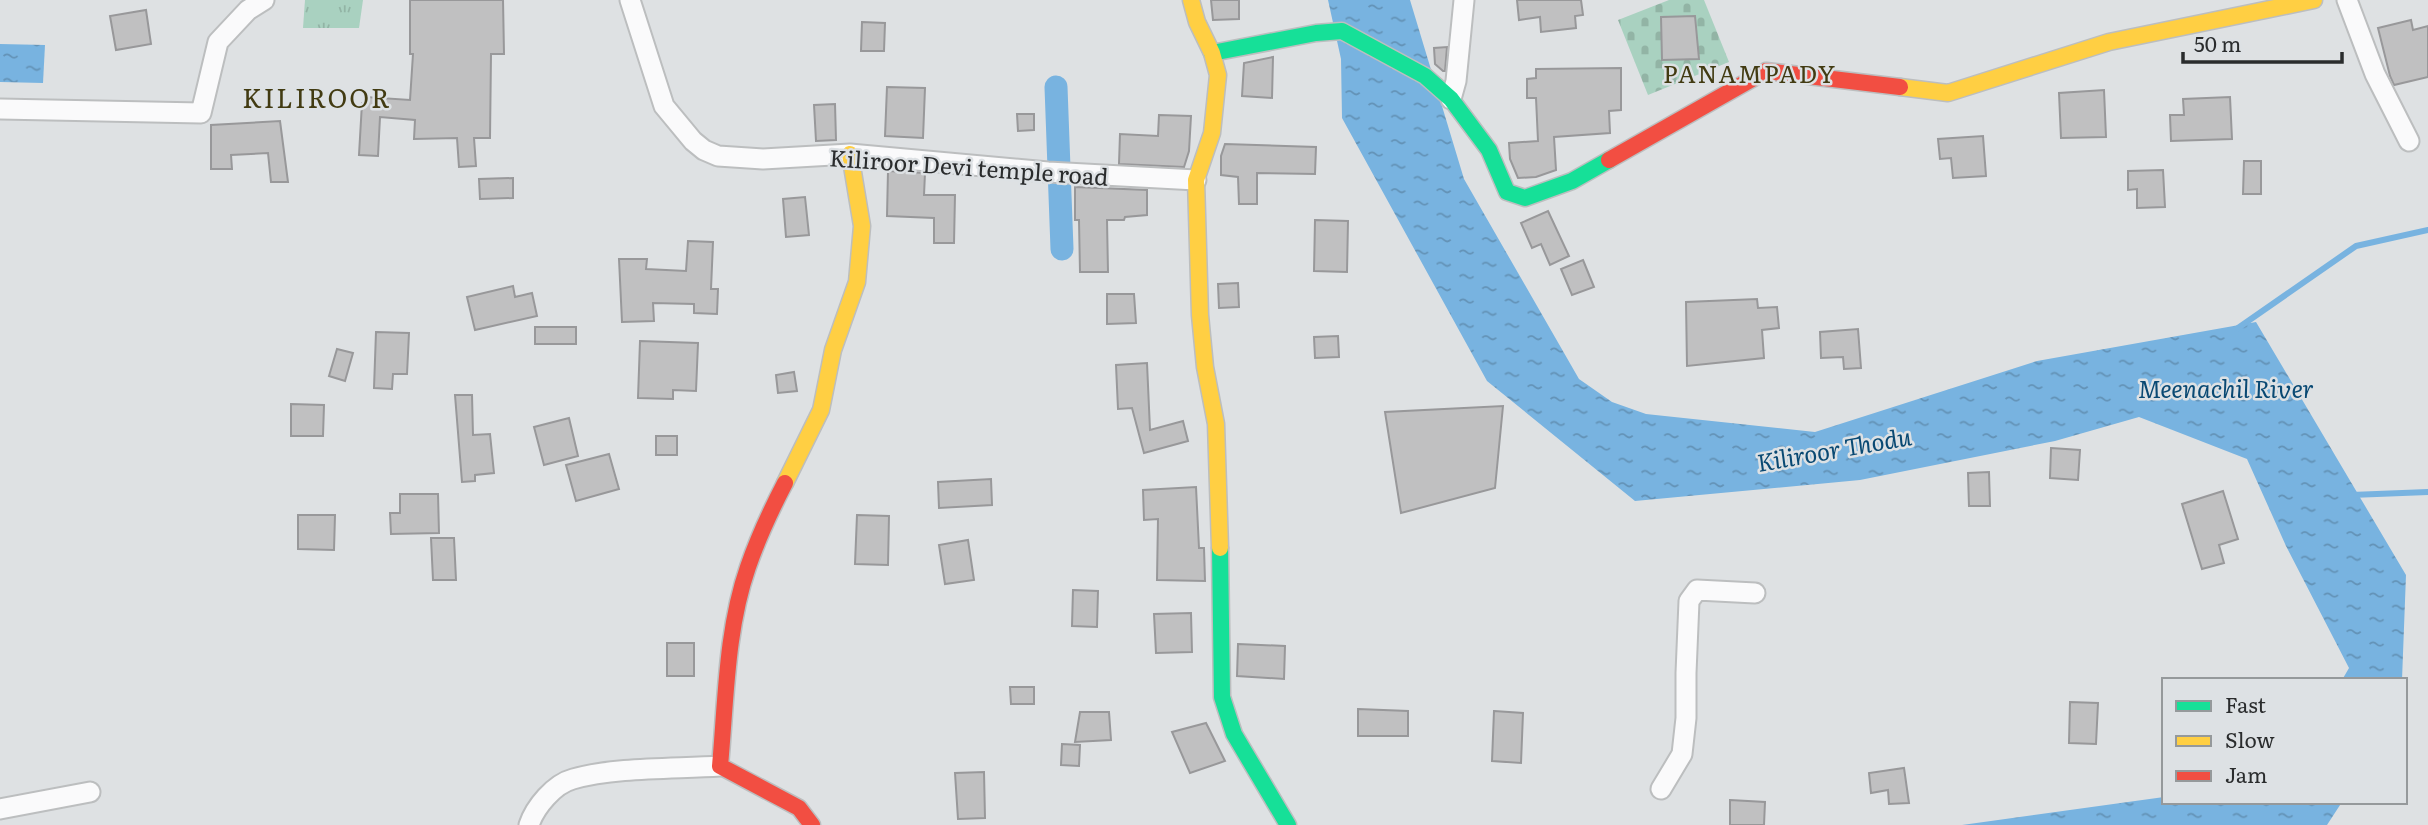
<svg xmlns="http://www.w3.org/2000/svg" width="2428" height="825" font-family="Literata,serif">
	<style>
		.cemetery { fill: url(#cemetery-stones) }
		.park { fill: url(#park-tufts) }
		.water { fill: url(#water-ripples) }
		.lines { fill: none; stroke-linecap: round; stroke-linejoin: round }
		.stream { stroke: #78b3e0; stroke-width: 6 }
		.canal { stroke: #78b3e0; stroke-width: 23 }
		.building { fill: #c0c0c1; stroke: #98989a; stroke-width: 2 }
		.street-casing { stroke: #bcbebf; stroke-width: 23 }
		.fast-casing { stroke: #bcbebf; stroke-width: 19 }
		.slow-casing { stroke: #bcbebf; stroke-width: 19 }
		.jam-casing { stroke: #bcbebf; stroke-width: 19 }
		.street { stroke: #fafafb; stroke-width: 19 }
		.fast { stroke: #16e098; stroke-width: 16 }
		.slow { stroke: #ffcf43; stroke-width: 16 }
		.jam { stroke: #f24e42; stroke-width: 16 }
		.labels { text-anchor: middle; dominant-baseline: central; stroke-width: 5; stroke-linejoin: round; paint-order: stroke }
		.street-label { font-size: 23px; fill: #2a2c2d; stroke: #dde1e4 }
		.neighbourhood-label { font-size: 24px; letter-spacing: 2px; fill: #423b12; stroke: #dde1e4 }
		.water-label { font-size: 24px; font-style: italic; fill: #094973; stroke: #dde1e4 }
		.quarter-label { font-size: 26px; letter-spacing: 2px; fill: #423b12; stroke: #dde1e4 }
	</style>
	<defs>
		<pattern id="cemetery-stones" width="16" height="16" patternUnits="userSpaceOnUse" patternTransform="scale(1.75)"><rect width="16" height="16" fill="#a9d1c0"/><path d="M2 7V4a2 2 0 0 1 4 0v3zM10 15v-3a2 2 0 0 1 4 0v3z" fill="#92b4a5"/></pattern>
		<pattern id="park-tufts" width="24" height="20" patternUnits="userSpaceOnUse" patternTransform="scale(1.75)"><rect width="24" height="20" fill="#a9d1c0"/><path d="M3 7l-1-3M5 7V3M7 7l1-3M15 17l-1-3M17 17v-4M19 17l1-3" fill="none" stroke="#92b4a5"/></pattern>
		<pattern id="water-ripples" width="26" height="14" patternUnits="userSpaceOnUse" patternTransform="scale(1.75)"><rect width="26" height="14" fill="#78b3e0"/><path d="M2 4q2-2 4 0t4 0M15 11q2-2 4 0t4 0" fill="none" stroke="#6392b6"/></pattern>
	</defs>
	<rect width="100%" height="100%" fill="#dee1e3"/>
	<polygon class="cemetery" points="1669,0 1704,0 1729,62 1648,95 1618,20"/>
	<polygon class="park" points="305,0 363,0 359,28 303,28"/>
	<g class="water">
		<polygon points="1328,0 1410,0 1464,179 1579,379 1612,402 1646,414 1815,432 2037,361 2256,322 2406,575 2402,680 2342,680 2349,668 2286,546 2247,459 2139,417 2055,441 1860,480 1635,501 1487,381 1342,118 1341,59"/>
		<polygon points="0,44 45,45 43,83 0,82"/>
		<polygon points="2164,797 2164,802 2342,802 2327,825 1962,825"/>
	</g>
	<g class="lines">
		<g class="stream">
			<polyline points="2238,328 2356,246 2428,230"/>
			<polyline points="2351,495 2428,492"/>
		</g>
		<polyline class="canal" points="1056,87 1062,249"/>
	</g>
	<g class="building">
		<polygon points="410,0 503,0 504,54 491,54 490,138 474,138 476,166 459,167 457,138 414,139 415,120 380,117 378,156 359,155 362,103 366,103 366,97 410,100 413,54 410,54"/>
		<polygon points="1211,0 1239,0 1239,19 1213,20"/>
		<polygon points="1517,0 1581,0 1583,15 1575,16 1576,28 1541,32 1540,17 1519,20"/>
		<polygon points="146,10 151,44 116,50 110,16"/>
		<polygon points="1695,16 1699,59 1662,60 1661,17"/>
		<polygon points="2411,20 2413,30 2428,26 2428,77 2394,85 2390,76 2378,28"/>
		<polygon points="862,22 885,23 884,51 861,51"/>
		<polygon points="1447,47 1445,71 1443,71 1435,64 1434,48"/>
		<polygon points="1273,57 1272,98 1242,96 1244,63"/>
		<polygon points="1621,68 1621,110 1609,111 1610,133 1554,137 1556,170 1536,177 1518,178 1510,159 1509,143 1538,141 1536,98 1527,98 1527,79 1536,78 1536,69"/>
		<polygon points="887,87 925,88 923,138 885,136"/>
		<polygon points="2104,90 2106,137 2061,138 2059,93"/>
		<polygon points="2230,97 2232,139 2171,141 2170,115 2184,115 2183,99"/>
		<polygon points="835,104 836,140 816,141 814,105"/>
		<polygon points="1017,114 1034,114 1034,130 1018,131"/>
		<polygon points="1159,115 1191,116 1189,151 1184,167 1119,164 1120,134 1158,136"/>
		<polygon points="280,121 288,182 271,182 268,153 231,155 232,169 211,169 211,125"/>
		<polygon points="1983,136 1986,176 1953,178 1951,158 1940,159 1938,139"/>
		<polygon points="1225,144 1316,147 1315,174 1257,173 1257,204 1239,204 1238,177 1221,175 1221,156"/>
		<polygon points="2244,161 2261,161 2261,194 2243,194"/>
		<polygon points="2163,170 2165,207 2137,208 2137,189 2128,190 2128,171"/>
		<polygon points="888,171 925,173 924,195 955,195 954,243 934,243 934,218 887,216"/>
		<polygon points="513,178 513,198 480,199 479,179"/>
		<polygon points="1075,187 1147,190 1147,215 1125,217 1124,220 1107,220 1108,272 1080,272 1079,220 1075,220"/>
		<polygon points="805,197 809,235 786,237 783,199"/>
		<polygon points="1548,211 1569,256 1550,265 1541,244 1532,248 1521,223"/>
		<polygon points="1315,220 1348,221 1347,272 1314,271"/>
		<polygon points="688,241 713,242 711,289 718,289 717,314 694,313 694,304 653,303 654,321 622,322 619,259 647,259 646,269 686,271"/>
		<polygon points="1583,260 1594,287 1572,295 1561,269"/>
		<polygon points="1238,283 1239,307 1219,308 1218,284"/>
		<polygon points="513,286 515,297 532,293 537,316 475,330 467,297"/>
		<polygon points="1107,294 1134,294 1136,323 1107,324"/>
		<polygon points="1757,299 1758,308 1777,307 1779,328 1762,330 1764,358 1687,366 1686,302"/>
		<rect x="535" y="327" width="41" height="17"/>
		<polygon points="1858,329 1861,368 1844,369 1843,357 1821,358 1820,332"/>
		<polygon points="376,332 409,333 407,374 393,374 392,389 374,388"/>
		<polygon points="1338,336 1339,357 1315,358 1314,337"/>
		<polygon points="640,341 698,343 696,391 673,390 673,399 638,398"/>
		<polygon points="337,349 353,353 345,381 329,376"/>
		<polygon points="1147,363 1150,430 1183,421 1188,441 1144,453 1132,408 1118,409 1116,365"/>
		<polygon points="794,372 797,391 778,393 776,375"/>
		<polygon points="455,395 472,395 473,435 490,434 494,473 475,475 475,481 462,482"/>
		<polygon points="291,404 324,405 323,436 291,436"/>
		<polygon points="1503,406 1495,488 1401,513 1385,412"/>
		<polygon points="569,418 578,456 544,465 534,427"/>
		<rect x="656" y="436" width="21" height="19"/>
		<polygon points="2051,448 2080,450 2078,480 2050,478"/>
		<polygon points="609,454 619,489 576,501 566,465"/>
		<polygon points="1989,472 1990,506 1969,506 1968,473"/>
		<polygon points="991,479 992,505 939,508 938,482"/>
		<polygon points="1196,487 1199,548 1204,548 1205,581 1157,580 1158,519 1144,520 1143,490"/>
		<polygon points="2223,491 2238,539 2219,545 2224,563 2202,569 2182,504"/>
		<polygon points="400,494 438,494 439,533 391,534 390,513 400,513"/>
		<polygon points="298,515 335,515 334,550 298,549"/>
		<polygon points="857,515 889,516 888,565 855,564"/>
		<polygon points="431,538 454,538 456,580 433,580"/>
		<polygon points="968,540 974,580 945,584 939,545"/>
		<polygon points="1073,590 1098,591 1097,627 1072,626"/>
		<polygon points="1191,613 1192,652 1156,653 1154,614"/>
		<rect x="667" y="643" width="27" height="33"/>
		<polygon points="1238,644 1285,646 1284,679 1237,676"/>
		<polygon points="1010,687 1034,687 1034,704 1011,704"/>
		<polygon points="2070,702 2098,703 2096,744 2069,743"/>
		<polygon points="1358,709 1408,711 1408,736 1358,736"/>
		<polygon points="1494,711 1523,713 1521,763 1492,761"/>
		<polygon points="1080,712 1109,712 1111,740 1075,742"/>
		<polygon points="1206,723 1225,761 1190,773 1172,732"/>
		<polygon points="1062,744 1080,745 1079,766 1061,765"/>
		<polygon points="1904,768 1909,803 1889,804 1888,790 1871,793 1869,773"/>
		<polygon points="984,772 985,818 958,819 955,773"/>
		<polygon points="1730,800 1765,802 1764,825 1730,825"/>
	</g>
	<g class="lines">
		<g class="street-casing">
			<g id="street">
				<polyline points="630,0 664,106 693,141 704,150 718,156 763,159 850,154 1048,172 1196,180"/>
				<polyline points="2347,0 2375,74 2409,141"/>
				<polyline points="1451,99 1456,81 1464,0"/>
				<polyline points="0,109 201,113 218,42 248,10 264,0"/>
				<polyline points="1661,789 1682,754 1686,718 1686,673 1689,601 1697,590 1755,593"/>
				<polyline points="0,809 90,792"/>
				<path d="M529,825C535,807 554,784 573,779C615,767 676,769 720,766"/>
			</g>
		</g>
		<g class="fast-casing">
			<g id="fast">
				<polyline points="1212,53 1316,33 1342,31 1425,76 1451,99 1489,150 1507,192 1525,198 1572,181 1609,160"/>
				<polyline points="1220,548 1222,697 1234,734 1288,825"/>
			</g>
		</g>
		<g class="slow-casing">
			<g id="slow">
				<polyline points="1191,0 1197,22 1212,53 1218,75 1212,133 1196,180 1200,315 1205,367 1216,424 1220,548"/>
				<polyline points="1900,87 1948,93 2109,42 2314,0"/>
				<polyline points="785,483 821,410 833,350 857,282 862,226 850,154"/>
			</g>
		</g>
		<g class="jam-casing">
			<g id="jam">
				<polyline points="1609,160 1766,71 1900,87"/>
				<path d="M785,483C771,510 758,538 748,567C726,630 726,701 720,766L799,808L812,825"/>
			</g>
		</g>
		<use href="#street" class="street"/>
		<use href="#fast" class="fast"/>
		<use href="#slow" class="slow"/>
		<use href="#jam" class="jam"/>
	</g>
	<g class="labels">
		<g class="street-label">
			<text transform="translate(969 166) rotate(4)">Kiliroor Devi temple road</text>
		</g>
		<g class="neighbourhood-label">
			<text x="1750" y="72">PANAMPADY</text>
		</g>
		<g class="water-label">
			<text x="2226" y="387">Meenachil River</text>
			<text transform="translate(1834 448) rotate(-10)">Kiliroor Thodu</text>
		</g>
		<g class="quarter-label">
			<text x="317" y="96">KILIROOR</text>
		</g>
	</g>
	<rect x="2162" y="678" width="245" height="126" fill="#dde1e4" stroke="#95999b" stroke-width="2"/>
	<rect x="2176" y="701" width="35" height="10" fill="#16e098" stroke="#95999b" stroke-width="2"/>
	<text x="2225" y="713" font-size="21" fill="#2a2c2d">Fast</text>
	<rect x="2176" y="736" width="35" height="10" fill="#ffcf43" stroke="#95999b" stroke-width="2"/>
	<text x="2225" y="748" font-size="21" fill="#2a2c2d">Slow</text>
	<rect x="2176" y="771" width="35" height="10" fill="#f24e42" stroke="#95999b" stroke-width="2"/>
	<text x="2225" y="783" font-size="21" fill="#2a2c2d">Jam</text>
	<path d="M2183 52v10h159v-10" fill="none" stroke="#2a2c2d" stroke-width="3.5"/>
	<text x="2194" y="52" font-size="21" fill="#2a2c2d" stroke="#dde1e4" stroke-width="5" paint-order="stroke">50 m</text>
</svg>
